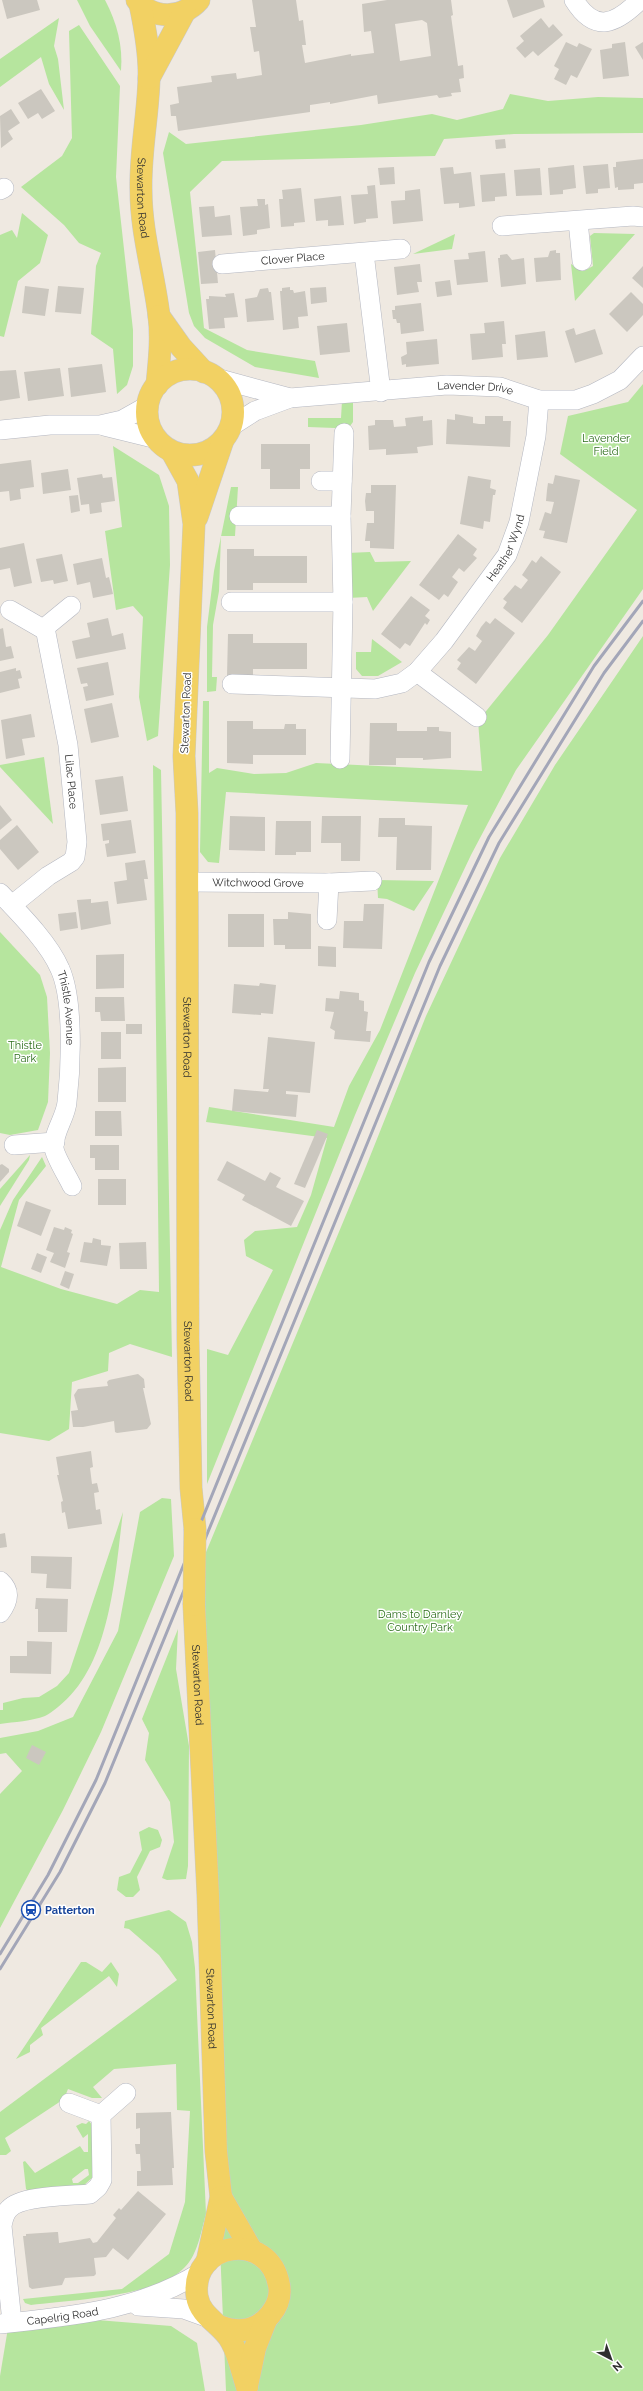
<svg xmlns="http://www.w3.org/2000/svg" width="643" height="2391" font-family="Raleway,sans-serif">
	<style>
		.green { fill: #b6e59e; fill-rule: evenodd }
		.building { fill: #cbc7bf; fill-rule: evenodd }
		.lines { fill: none; stroke-linecap: round; stroke-linejoin: round }
		.minor-casing { stroke: #b4b7c1; stroke-width: 20 }
		.major-casing { stroke: #c9c9c9; stroke-width: 23 }
		.minor { stroke: #fff; stroke-width: 19 }
		.major { stroke: #f2d163; stroke-width: 22 }
		.rail { stroke: #a3a6b8; stroke-width: 3 }
		.major-bridge-casing { stroke: #c9c9c9; stroke-width: 23; stroke-linecap: butt }
		.major-bridge { stroke: #f2d163; stroke-width: 22 }
		.labels { text-anchor: middle; dominant-baseline: central; stroke-width: 3; stroke-linejoin: round; paint-order: stroke }
		.street-label { font-size: 11px; fill: #2e2e2e; stroke: #fff }
		.park-label { font-size: 11px; fill: #2c6e1b; stroke: #fff }
		.transit-label { font-size: 11px; font-weight: bold; fill: #164399; stroke: #fff; text-anchor: start }
	</style>
	<rect width="100%" height="100%" fill="#efe9e1"/>
	<g class="green">
		<path d="M77,0H105C117,23 123,45 121,71L90,26Z"/>
		<polygon points="59,18 54,46 58,59 64,110 49,84 41,57 0,87 0,59"/>
		<polygon points="79,25 120,86 116,177 133,330 133,366 127,385 117,394 113,349 91,334 96,266 101,253 79,243 64,225 21,187 62,156 72,138 69,31"/>
		<polygon points="510,94 548,101 598,97 643,98 643,133 514,134 444,139 435,156 222,161 190,192 204,328 247,350 315,361 319,378 255,367 205,338 194,326 189,313 163,153 169,132 186,144 361,125 432,114 457,120 503,109"/>
		<polygon points="22,213 48,235 40,263 18,281 4,337 0,336 0,235 12,230 17,238"/>
		<polygon points="594,233 635,234 575,301 571,264 584,271 593,266 590,236"/>
		<polygon points="455,234 452,249 413,254"/>
		<polygon points="643,384 643,589 516,770 471,855 415,973 355,1115 207,1484 207,1349 228,1355 273,1270 246,1256 244,1240 255,1231 297,1227 311,1195 327,1138 206,1122 209,1107 334,1127 349,1086 380,1030 468,805 226,792 219,863 208,862 200,852 203,701 209,701 209,773 217,768 254,774 286,773 316,763 482,771 478,721 548,635 637,510 560,454 568,416 628,402"/>
		<polygon points="353,400 353,422 350,426 335,428 308,427 308,418 341,418 342,401"/>
		<polygon points="113,446 159,475 169,506 170,565 158,736 147,741 139,697 143,617 133,606 116,610 105,531 122,527"/>
		<polygon points="231,487 238,487 235,536 221,536 219,591 213,625 212,677 217,677 216,691 207,692 207,627 214,571"/>
		<polygon points="370,552 375,562 411,561 373,611 367,597 348,598 347,553"/>
		<polygon points="643,636 643,2391 226,2391 216,2151 204,1557 363,1174 426,1016 500,858 555,765"/>
		<polygon points="372,639 402,662 378,676 362,676 356,669 356,652 371,652"/>
		<polygon points="44,757 53,824 0,767 0,765"/>
		<polygon points="153,765 161,770 172,1357 130,1344 109,1353 108,1371 72,1382 69,1429 49,1441 0,1433 0,1230 13,1200 42,1157 46,1166 19,1200 1,1267 61,1289 117,1304 140,1290 159,1292"/>
		<polygon points="377,880 434,881 414,911 387,899 378,898"/>
		<polygon points="0,932 40,975 47,997 50,1053 48,1102 38,1130 10,1135 0,1133"/>
		<polygon points="30,1155 29,1160 0,1206 0,1189"/>
		<polygon points="162,1498 171,1499 174,1556 101,1732 63,1810 0,1928 0,1794 22,1771 6,1753 0,1754 0,1738 38,1731 73,1717 118,1631 140,1512"/>
		<path d="M123,1512C115,1574 111,1666 58,1707C54,1710 49,1714 45,1716C32,1721 14,1722 0,1724V1710H3V1703L23,1698L39,1697L57,1686L69,1673Z"/>
		<polygon points="178,1629 176,1669 189,1746 188,1866 186,1879 167,1880 162,1878 174,1842 170,1802 145,1760 149,1733 142,1719"/>
		<polygon points="149,1827 158,1830 162,1840 160,1847 150,1851 137,1877 140,1890 133,1897 126,1897 117,1890 119,1877 130,1873 142,1850 139,1832"/>
		<path d="M169,1910L186,1922L192,1942L195,1968L206,2214C201,2231 198,2254 185,2267C158,2297 70,2300 31,2305L25,2303L23,2299L122,2289L169,2254L185,2202L190,2111L177,2110L176,2064L114,2069L93,2087L102,2098H92L68,2089L64,2099L5,2138L11,2151L6,2155H0V2112L177,1980L159,1955L129,1929L124,1928L125,1921Z"/>
		<polygon points="81,1962 86,1962 102,1972 111,1962 119,1974 117,1987 109,1976 41,2028 43,2035 30,2045 30,2052 16,2059"/>
		<path d="M89,2121L93,2126L94,2176L82,2187L29,2192L26,2189L23,2162L25,2161L35,2173L80,2146L84,2152H88V2134L83,2138L76,2126L82,2123L86,2124ZM85,2169H88L89,2175L78,2183H73L72,2179Z"/>
		<polygon points="97,2320 171,2326 197,2343 205,2391 0,2391 0,2376 8,2328"/>
	</g>
	<g class="building">
		<polygon points="2,0 37,0 40,10 7,19"/>
		<path d="M252,0H296L299,21L303,20L306,45H302L305,63L351,54V56L374,53L371,31L364,32L362,4L387,0H451L453,15L451,16L458,66L463,65L464,78L459,79L461,92L451,93L452,96L439,98L437,95L378,104L377,95L330,104V102L310,105V112L178,131L176,116H171L170,105L179,103L177,87L212,82L211,76L236,73L237,79L262,75L259,51L254,52L250,27H256ZM422,20L427,23L431,56L400,61L395,24Z"/>
		<polygon points="507,0 543,0 545,7 513,18"/>
		<polygon points="541,18 549,28 553,24 563,35 538,56 533,51 525,58 516,48 524,41 520,36"/>
		<polygon points="566,42 577,47 579,43 592,49 577,78 571,75 566,85 554,79 559,69 554,66"/>
		<polygon points="625,42 629,76 603,79 600,50 612,48 612,44"/>
		<polygon points="643,42 643,60 635,47"/>
		<polygon points="41,89 55,111 42,119 38,113 28,119 18,103"/>
		<polygon points="11,109 20,123 8,131 13,139 1,148 0,116"/>
		<polygon points="505,139 506,148 496,149 495,140"/>
		<polygon points="643,159 643,183 634,184 634,189 618,190 618,187 615,188 613,167 616,167 616,162"/>
		<polygon points="608,164 610,188 598,189 598,193 586,194 583,166"/>
		<polygon points="574,165 576,188 563,190 563,194 550,195 548,168"/>
		<polygon points="394,167 395,184 380,185 378,168"/>
		<polygon points="453,167 454,174 471,172 475,206 459,208 459,203 444,204 440,168"/>
		<polygon points="540,168 542,195 516,196 514,170"/>
		<polygon points="505,173 507,196 495,197 495,201 482,202 480,175"/>
		<polygon points="375,185 378,218 366,219 366,222 354,224 351,195 368,194 367,186"/>
		<polygon points="301,188 305,222 294,223 294,226 281,227 279,199 283,199 282,190"/>
		<polygon points="420,189 423,221 393,224 391,201 405,200 405,191"/>
		<polygon points="341,196 344,225 328,226 328,220 316,221 314,199"/>
		<polygon points="257,199 265,199 265,205 268,204 270,228 257,230 257,234 243,236 240,207 258,206"/>
		<polygon points="214,206 215,217 230,215 232,235 202,237 199,207"/>
		<polygon points="215,250 218,283 201,284 198,252"/>
		<polygon points="556,250 556,253 560,253 561,280 536,282 534,258 548,257 550,251"/>
		<polygon points="485,251 488,282 457,285 454,260 469,259 468,253"/>
		<polygon points="507,254 512,260 524,258 526,284 501,287 498,258 500,258 500,255"/>
		<polygon points="420,264 422,282 417,282 419,292 397,295 394,267"/>
		<polygon points="643,266 643,288 632,278"/>
		<polygon points="450,280 452,295 437,297 435,282"/>
		<polygon points="25,286 49,289 45,316 22,313"/>
		<polygon points="58,286 84,288 81,314 55,312"/>
		<polygon points="290,287 290,290 293,290 294,293 305,291 308,316 298,317 299,328 283,330 280,291 282,291 282,288"/>
		<polygon points="326,287 327,302 311,304 310,288"/>
		<polygon points="268,288 269,292 271,292 274,320 247,322 245,299 257,297 260,289"/>
		<polygon points="631,292 643,304 643,315 627,332 609,314"/>
		<polygon points="234,293 238,317 224,318 225,328 209,329 206,299 209,299 209,296 226,297 225,294"/>
		<polygon points="421,303 424,331 401,334 400,323 397,323 396,319 393,319 392,310 395,310 395,306"/>
		<polygon points="504,321 506,344 502,344 503,357 472,360 470,334 485,333 484,323"/>
		<polygon points="347,323 350,352 320,355 317,326"/>
		<polygon points="574,328 576,335 595,329 603,354 575,363 565,331"/>
		<polygon points="545,331 548,357 517,360 515,335"/>
		<polygon points="437,339 439,364 406,367 406,364 402,365 401,357 407,354 406,342"/>
		<polygon points="102,364 106,392 71,397 68,368"/>
		<polygon points="60,368 64,396 28,401 24,372"/>
		<polygon points="16,370 20,398 0,401 0,371"/>
		<polygon points="455,414 473,417 473,423 479,424 485,424 485,416 503,416 503,421 511,421 510,447 446,444 447,419 455,420"/>
		<polygon points="423,416 423,421 432,420 433,445 417,447 418,453 386,455 386,449 369,450 368,426 375,425 375,420 393,420 394,427 406,426 405,418"/>
		<polygon points="261,444 310,444 310,469 300,469 300,489 270,489 270,469 261,469"/>
		<polygon points="31,460 34,487 20,489 21,499 10,501 9,491 0,492 0,464"/>
		<polygon points="68,469 71,490 43,494 41,473"/>
		<polygon points="102,474 103,478 112,477 115,501 101,503 102,512 90,514 89,504 81,505 77,478"/>
		<polygon points="555,475 580,480 567,543 543,538 545,531 539,530 545,512 551,514 554,502 546,501 547,490 548,483 553,484"/>
		<polygon points="468,476 491,480 490,488 496,490 495,495 493,495 490,522 484,521 483,529 460,524"/>
		<polygon points="371,485 396,485 394,549 370,548 370,541 365,541 367,523 374,523 374,511 366,511 365,501 366,493 371,493"/>
		<polygon points="78,495 80,511 71,513 69,496"/>
		<polygon points="458,534 477,549 473,555 477,558 464,572 459,568 452,577 458,582 448,597 444,594 439,600 419,585"/>
		<polygon points="24,543 32,583 14,587 10,568 0,570 0,548"/>
		<polygon points="227,549 254,549 254,556 307,556 307,583 253,583 253,590 227,590"/>
		<polygon points="62,554 68,581 54,584 53,580 41,582 36,559"/>
		<polygon points="541,556 561,572 522,623 503,608 507,602 503,599 515,585 521,589 528,580 522,575 532,560 536,563"/>
		<polygon points="102,558 106,578 109,577 113,594 93,598 90,582 77,585 73,564"/>
		<polygon points="411,596 430,610 425,616 430,620 427,625 425,623 410,646 405,643 400,649 381,634"/>
		<polygon points="108,618 112,636 123,633 126,649 76,659 72,641 90,637 87,623"/>
		<polygon points="495,618 515,633 476,684 457,669 461,663 457,660 469,647 475,651 482,641 476,636 481,627 486,621 490,624"/>
		<polygon points="3,628 6,647 11,646 14,658 0,661 0,629"/>
		<polygon points="228,634 253,634 253,643 307,643 307,669 253,669 253,677 227,676"/>
		<polygon points="108,662 114,695 86,701 83,687 88,686 87,683 81,684 77,668"/>
		<polygon points="16,668 16,671 20,670 22,678 18,679 20,688 0,693 0,672"/>
		<polygon points="112,703 119,737 91,743 84,709"/>
		<polygon points="31,714 35,737 22,739 25,755 6,759 1,720"/>
		<polygon points="227,721 253,721 253,729 284,729 285,724 296,724 296,729 306,729 306,755 253,755 253,764 227,763"/>
		<polygon points="370,723 397,723 397,731 427,731 427,727 439,727 439,731 451,732 451,758 423,760 423,758 396,758 396,765 369,765"/>
		<polygon points="123,776 128,811 100,815 95,780"/>
		<polygon points="0,805 12,820 0,830"/>
		<polygon points="230,816 265,817 265,851 229,850"/>
		<polygon points="322,816 361,816 360,861 341,861 341,843 321,843"/>
		<polygon points="379,818 405,818 405,825 432,826 431,870 396,870 397,837 378,837"/>
		<polygon points="131,820 136,853 107,857 105,844 109,843 109,840 103,841 101,824"/>
		<polygon points="276,821 311,821 311,852 296,852 296,855 275,855"/>
		<polygon points="17,825 39,852 18,870 0,849 0,840"/>
		<polygon points="145,860 148,879 144,879 147,900 117,904 114,882 127,880 125,863"/>
		<polygon points="91,899 91,903 108,901 111,924 81,930 77,900"/>
		<polygon points="364,904 384,904 382,949 343,948 344,921 363,921"/>
		<polygon points="76,912 78,928 60,931 58,914"/>
		<polygon points="288,912 311,914 311,949 285,949 285,945 274,945 273,919 288,919"/>
		<rect x="228" y="914" width="36" height="33"/>
		<polygon points="318,946 336,947 336,967 318,966"/>
		<polygon points="124,954 124,988 96,989 96,955"/>
		<polygon points="260,983 276,985 273,1014 261,1013 261,1015 232,1013 234,984 259,986"/>
		<polygon points="340,991 359,993 359,1000 364,1001 364,1011 368,1012 366,1031 371,1031 370,1042 334,1039 335,1031 330,1028 334,1012 325,1011 326,998 339,999"/>
		<polygon points="95,997 124,997 125,1021 101,1021 100,1012 95,1012"/>
		<rect x="126" y="1024" width="16" height="10"/>
		<rect x="101" y="1032" width="20" height="27"/>
		<polygon points="268,1037 315,1042 310,1093 286,1091 286,1094 298,1095 296,1117 232,1111 234,1089 268,1092 269,1089 263,1089"/>
		<polygon points="126,1067 126,1102 98,1102 98,1068"/>
		<polygon points="95,1111 121,1111 122,1136 95,1136"/>
		<polygon points="317,1130 328,1134 305,1188 294,1184"/>
		<polygon points="90,1145 119,1145 119,1170 95,1170 95,1158 90,1158"/>
		<polygon points="227,1161 265,1181 270,1172 281,1178 276,1187 304,1201 291,1226 242,1200 245,1195 217,1180"/>
		<polygon points="2,1164 9,1169 9,1172 0,1182 0,1165"/>
		<rect x="98" y="1179" width="28" height="26"/>
		<polygon points="26,1201 51,1210 41,1236 17,1226"/>
		<polygon points="54,1227 64,1230 65,1227 72,1230 71,1233 73,1234 67,1252 70,1253 65,1268 50,1262 54,1253 46,1250"/>
		<polygon points="93,1238 101,1240 101,1245 111,1246 107,1266 80,1262 84,1242 92,1243"/>
		<polygon points="146,1242 147,1269 120,1269 119,1243"/>
		<polygon points="37,1253 47,1257 41,1273 31,1269"/>
		<polygon points="65,1271 74,1274 69,1289 60,1285"/>
		<polygon points="138,1374 144,1379 145,1388 143,1388 151,1424 147,1429 117,1433 115,1432 114,1421 83,1427 73,1427 71,1411 78,1410 74,1395 78,1389 108,1386 107,1382 109,1380"/>
		<polygon points="91,1451 93,1467 90,1468 92,1484 97,1483 99,1492 94,1493 96,1510 100,1509 102,1524 68,1529 65,1512 62,1513 61,1502 63,1501 57,1475 59,1475 56,1457"/>
		<polygon points="5,1533 7,1547 0,1548 0,1534"/>
		<polygon points="31,1556 72,1557 71,1589 46,1588 47,1574 31,1573"/>
		<polygon points="36,1598 68,1599 67,1632 38,1632 38,1609 35,1609"/>
		<polygon points="27,1641 52,1642 51,1674 10,1673 10,1656 27,1656"/>
		<polygon points="32,1745 46,1752 39,1765 26,1758"/>
		<polygon points="171,2112 174,2168 172,2168 173,2185 137,2186 137,2171 141,2171 140,2154 136,2154 135,2144 140,2144 140,2128 136,2129 136,2113"/>
		<polygon points="138,2191 166,2214 128,2260 113,2248 106,2257 94,2258 96,2274 94,2276 65,2278 62,2285 32,2289 29,2287 23,2236 26,2236 26,2234 56,2232 58,2232 59,2243 90,2238 93,2243 97,2242 116,2218 113,2215 119,2208 121,2210"/>
	</g>
	<g class="lines">
		<g class="minor-casing">
			<g id="minor">
				<path d="M574,0C595,34 616,24 640,0"/>
				<polyline points="0,190 4,188"/>
				<polyline points="578,221 582,261"/>
				<polyline points="502,226 633,216 643,217"/>
				<polyline points="364,253 381,392"/>
				<path id="s1" d="M222,264L401,249"/>
				<polyline points="216,378 290,398"/>
				<polyline points="104,426 157,439"/>
				<path id="s2" d="M230,427L255,411L290,398L447,385L500,387L539,400H576L593,394L620,380L643,356"/>
				<polyline points="0,430 50,425 100,425 122,420 147,406"/>
				<polyline points="321,481 342,481"/>
				<polyline points="239,516 341,516"/>
				<polyline points="231,602 343,602"/>
				<path id="s3" d="M10,610L43,629L46,633L68,745L77,842L75,857L71,862L48,876L12,905"/>
				<polyline points="43,629 71,606"/>
				<polyline points="417,672 477,717"/>
				<path id="s4" d="M232,684L375,689L402,683L417,672L444,641L507,555L519,522L536,436L539,400"/>
				<polyline points="340,759 343,602 341,516 344,433"/>
				<path id="s5" d="M187,882L329,883L372,881"/>
				<path id="s6" d="M0,893C20,914 49,943 60,969C74,1000 71,1068 67,1102C66,1117 53,1132 54,1148C55,1157 68,1177 72,1186"/>
				<polyline points="327,920 329,883"/>
				<polyline points="14,1145 55,1142"/>
				<path d="M0,1581C11,1591 9,1601 0,1613"/>
				<polyline points="69,2103 101,2115"/>
				<polyline points="138,2306 184,2309 209,2318"/>
				<path d="M12,2322L2,2226C3,2220 4,2214 9,2209C21,2195 71,2196 90,2194L98,2187L102,2180L101,2115L126,2093"/>
				<path id="s7" d="M0,2324C70,2316 139,2311 201,2272"/>
			</g>
		</g>
		<g class="major-casing">
			<g id="major">
				<path d="M137,0C152,20 183,19 199,0"/>
				<path id="s8" d="M140,4C145,28 150,54 149,79C148,116 140,153 141,190C141,233 154,274 159,316C162,339 159,362 157,385"/>
				<polyline points="149,78 185,11"/>
				<polyline points="159,316 181,347 204,372"/>
				<circle cx="190" cy="412" r="43"/>
				<path id="s9" d="M172,452L188,481L194,524L184,756L187,813L188,1340L191,1488L195,1529"/>
				<polyline points="197,517 223,440"/>
				<path id="s10" d="M194,1605L208,1895L216,2151L221,2197L207,2262"/>
				<polyline points="221,2197 252,2251"/>
				<path d="M219,2326C227,2329 235,2331 243,2330C264,2328 283,2306 279,2285C269,2229 190,2242 197,2296C200,2317 222,2324 231,2341C239,2355 242,2372 247,2387"/>
				<polyline points="247,2386 255,2348 266,2320"/>
			</g>
		</g>
		<use href="#minor" class="minor"/>
		<use href="#major" class="major"/>
		<g class="rail">
			<polyline points="0,1954 48,1875 96,1780 429,962 489,837 594,666 643,601"/>
			<polyline points="0,1969 60,1872 105,1783 440,966 499,843 604,673 643,621"/>
		</g>
		<g class="major-bridge-casing">
			<polyline id="major-bridge" points="194,1605 195,1529"/>
		</g>
		<use href="#major-bridge" class="major-bridge"/>
	</g>
	<defs>
		<g id="station-ring" transform="scale(1)"><circle r="9.5" fill="#fff" stroke="#1a4fb4" stroke-width="1.5"/><path d="M-3-6H3Q5-6 5-4V2Q5 4 3 4L4.5 6H3L1.5 4h-3L-3 6H-4.5L-3 4Q-5 4-5 2V-4Q-5-6-3-6ZM-3.5-4v3h7v-3ZM-3.5 1v1.5H-2V1ZM2 1v1.5H3.5V1Z" fill="#1a4fb4"/></g>
	</defs>
	<g fill-rule="evenodd">
		<use href="#station-ring" x="31" y="1910"/>
	</g>
	<g class="labels">
		<g class="street-label">
			<text stroke="none"><textPath href="#s8" startOffset="195">Stewarton Road</textPath></text>
			<text stroke="none"><textPath href="#s1" startOffset="71">Clover Place</textPath></text>
			<text stroke="none"><textPath href="#s2" startOffset="253">Lavender Drive</textPath></text>
			<text stroke="none"><textPath href="#s4" startOffset="343">Heather Wynd</textPath></text>
			<text transform="translate(186 713) rotate(-88)">Stewarton Road</text>
			<text stroke="none"><textPath href="#s3" startOffset="194">Lilac Place</textPath></text>
			<text stroke="none"><textPath href="#s5" startOffset="71">Witchwood Grove</textPath></text>
			<text stroke="none"><textPath href="#s6" startOffset="137">Thistle Avenue</textPath></text>
			<text stroke="none"><textPath href="#s9" startOffset="590">Stewarton Road</textPath></text>
			<text stroke="none"><textPath href="#s9" startOffset="914">Stewarton Road</textPath></text>
			<text stroke="none"><textPath href="#s10" startOffset="80">Stewarton Road</textPath></text>
			<text stroke="none"><textPath href="#s10" startOffset="404">Stewarton Road</textPath></text>
			<text stroke="none"><textPath href="#s7" startOffset="63">Capelrig Road</textPath></text>
		</g>
		<g class="park-label">
			<text x="606" y="438">Lavender<tspan x="606" dy="13">Field</tspan></text>
			<text x="25" y="1045">Thistle<tspan x="25" dy="13">Park</tspan></text>
			<text x="420" y="1614">Dams to Darnley<tspan x="420" dy="13">Country Park</tspan></text>
		</g>
		<g class="transit-label">
			<text x="45" y="1910">Patterton</text>
		</g>
	</g>
	<g transform="translate(611 2359) rotate(139)" stroke="#ffffff" stroke-width="3" paint-order="stroke">
	<path d="M0-3L7 15L0 10L-7 15Z" fill="#2e2e2e"/>
	<text y="-6" font-size="11" font-weight="bold" text-anchor="middle" fill="#2e2e2e">N</text>
	</g>
</svg>
